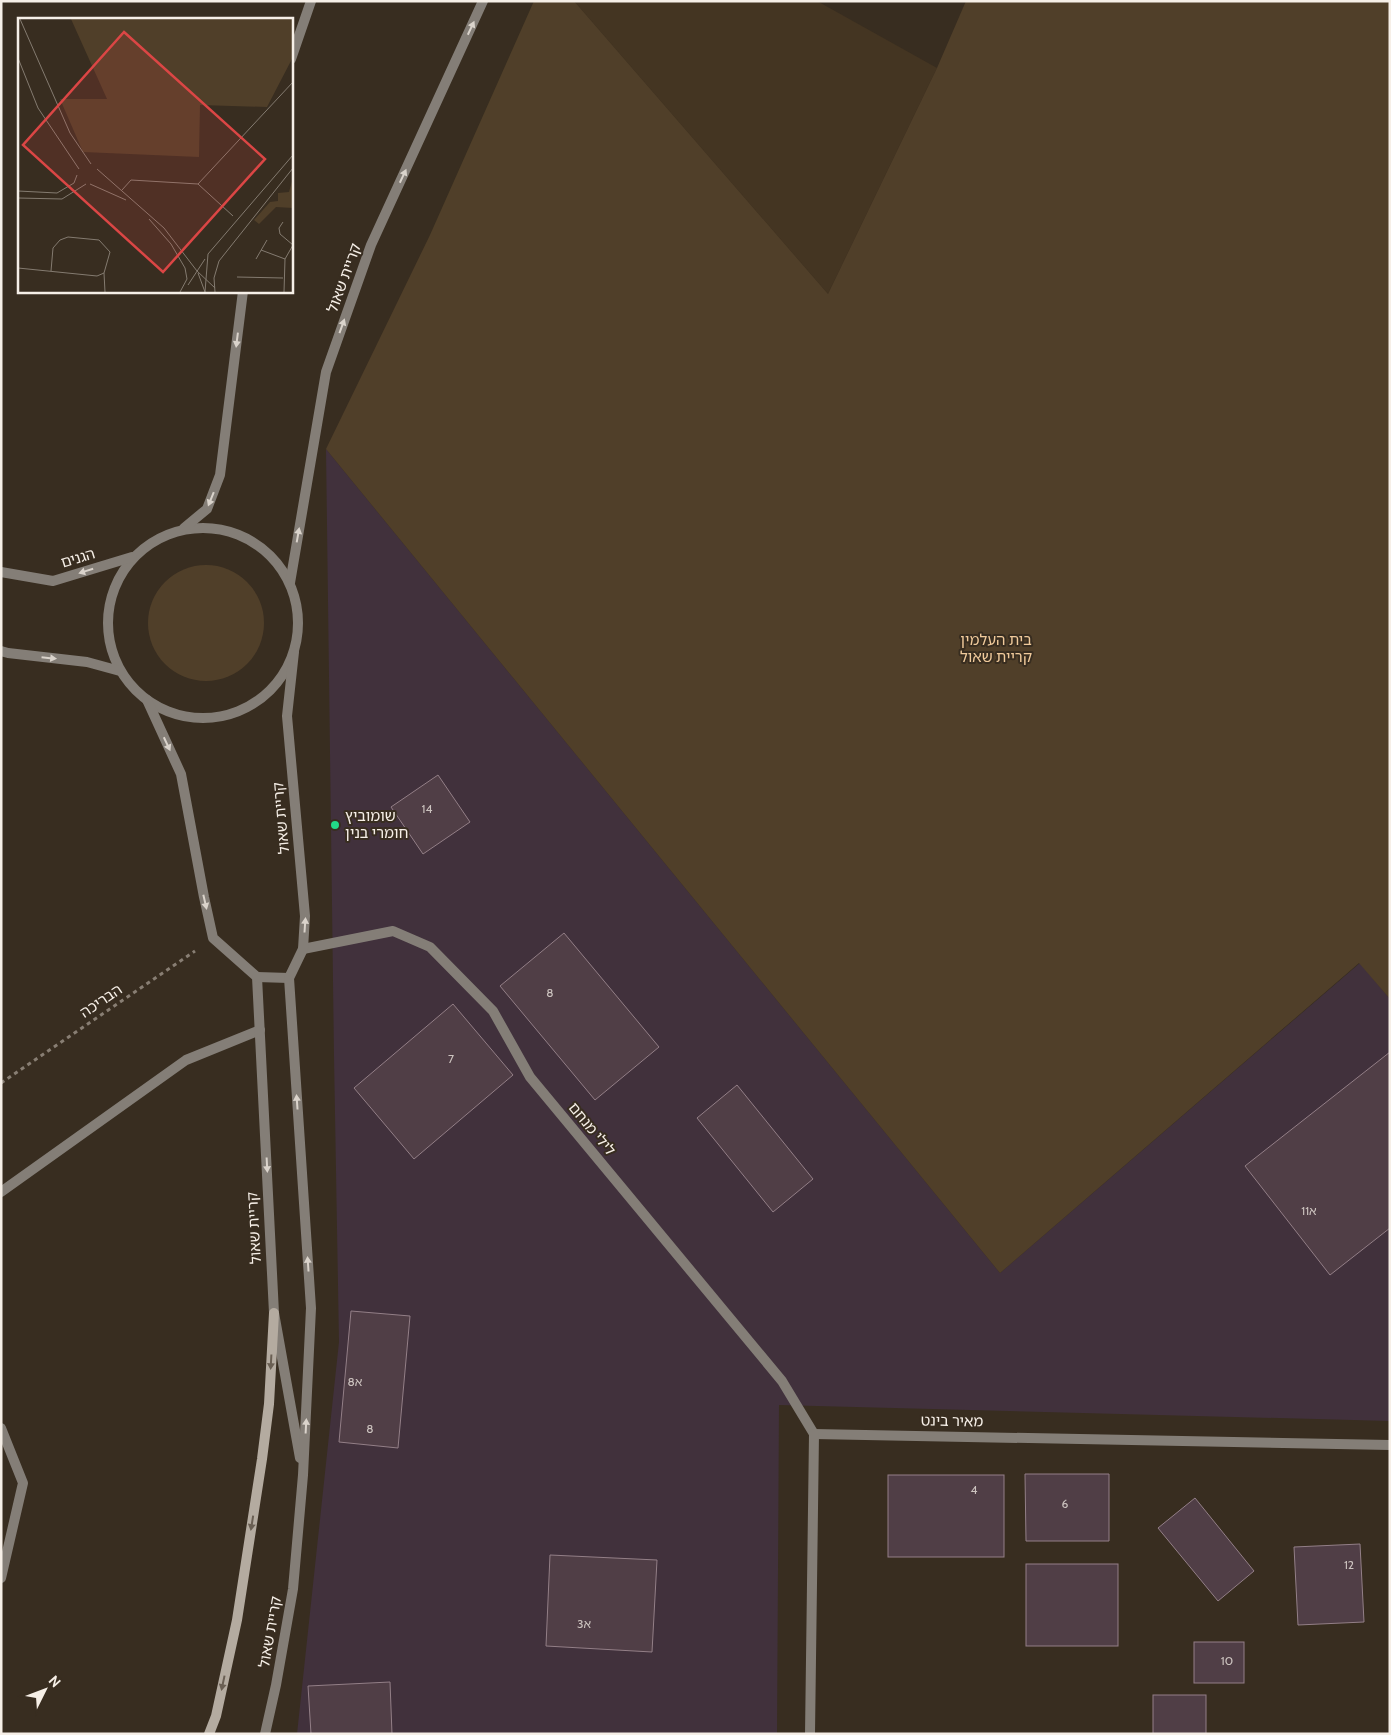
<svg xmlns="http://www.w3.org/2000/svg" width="1391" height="1735" font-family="Cabin,'Noto Sans Hebrew',sans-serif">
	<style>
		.commercial { fill: #41313c }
		.built { fill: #443522 }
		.green { fill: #503f29 }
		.building { fill: #503e46; stroke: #937f87 }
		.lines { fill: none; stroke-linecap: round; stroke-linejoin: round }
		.path { stroke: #887e73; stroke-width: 3; stroke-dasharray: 4 4; stroke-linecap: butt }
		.lane { stroke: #847e77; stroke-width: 10 }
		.street { stroke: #847e77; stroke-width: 10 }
		.secondary { stroke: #b4aba0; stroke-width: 10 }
		.oneway { fill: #dad3cb }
		.oneway2 { fill: #6a5f53 }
		.poi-dot { fill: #22d887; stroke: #382d20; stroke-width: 2 }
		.labels { text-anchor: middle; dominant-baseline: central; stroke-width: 4; stroke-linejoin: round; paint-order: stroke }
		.number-label { font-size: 12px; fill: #ccc3bf }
		.street-label { font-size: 15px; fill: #f6efe7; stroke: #382d20 }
		.park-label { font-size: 15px; fill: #f0ca9b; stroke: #382d20 }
		.poi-label { font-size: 15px; fill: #f6efe7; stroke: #382d20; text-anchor: start }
		.inset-road { fill: none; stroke: #847b70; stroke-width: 1 }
		.view { fill: #db4645; fill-opacity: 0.15; stroke: #db4645; stroke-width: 2.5 }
		.inset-edge { fill: none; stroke: #f6efe7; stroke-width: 2.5 }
	</style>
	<rect width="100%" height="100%" fill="#382d20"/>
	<polygon class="commercial" points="326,449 1000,1273 1360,963 1390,999 1390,1421 779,1405 777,1734 297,1734 339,1342 334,1056"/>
	<polygon class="built" points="574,1 817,1 937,68 828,294"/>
	<g class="green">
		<polygon points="534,1 574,1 828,294 937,68 966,1 1390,1 1390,999 1359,963 1000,1273 326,449 430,235"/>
		<circle cx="206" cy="623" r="58"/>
	</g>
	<g class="building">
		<polygon points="438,775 470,822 423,854 391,807"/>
		<polygon points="564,933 659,1047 595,1100 500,986"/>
		<polygon points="453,1004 513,1075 414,1159 354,1088"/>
		<polygon points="1390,1052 1390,1228 1330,1275 1245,1166"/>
		<polygon points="737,1085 813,1179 773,1212 697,1118"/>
		<polygon points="351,1311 410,1316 398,1448 339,1442"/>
		<polygon points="1025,1474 1109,1474 1109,1541 1026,1541"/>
		<rect x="888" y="1475" width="116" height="82"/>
		<polygon points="1195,1498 1254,1571 1218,1601 1158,1528"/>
		<polygon points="1360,1544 1364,1622 1298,1625 1294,1547"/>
		<polygon points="550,1555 657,1560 652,1652 546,1646"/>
		<rect x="1026" y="1564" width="92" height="82"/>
		<rect x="1194" y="1642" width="50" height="41"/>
		<polygon points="390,1682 392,1734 311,1734 308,1686"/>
		<rect x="1153" y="1695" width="53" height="39"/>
	</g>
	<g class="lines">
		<polyline class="path" points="1,1083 195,951"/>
		<g class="lane">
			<polyline points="1,1192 186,1060 260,1030"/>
			<polyline points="1,1428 23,1483 1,1578"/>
		</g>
		<g class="street">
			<polyline points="291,59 311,1"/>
			<circle cx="203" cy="623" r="95"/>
			<polyline points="184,528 207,509 220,475 243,291"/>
			<polyline points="1,572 53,581 132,557"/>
			<polyline points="290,583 326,372 371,245 483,1"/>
			<polyline points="1,651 8,653 87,662 120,671"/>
			<polyline points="147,700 181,774 204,897 213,938 257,977 274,1313 300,1458"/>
			<polyline points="303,949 393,931 430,947 493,1011 530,1077 782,1381 814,1434"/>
			<polyline points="257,977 289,978"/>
			<polyline points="814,1434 1390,1445"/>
			<polyline points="265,1734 276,1685 293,1589 303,1475 311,1308 289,978 303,949 305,916 287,716 294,652"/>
			<polyline points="810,1734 814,1434"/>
		</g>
		<polyline class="secondary" points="209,1734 216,1716 237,1620 262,1459 269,1404 274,1313"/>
	</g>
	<defs><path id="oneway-solid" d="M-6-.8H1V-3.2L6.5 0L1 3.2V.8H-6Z" transform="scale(1.25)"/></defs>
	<g class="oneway">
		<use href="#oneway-solid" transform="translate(471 28) rotate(-65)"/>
		<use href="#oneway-solid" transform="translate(403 176) rotate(-65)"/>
		<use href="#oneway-solid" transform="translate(342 326) rotate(-70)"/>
		<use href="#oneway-solid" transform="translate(237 340) rotate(97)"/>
		<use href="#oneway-solid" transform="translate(211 499) rotate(112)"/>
		<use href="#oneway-solid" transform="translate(298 535) rotate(-80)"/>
		<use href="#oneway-solid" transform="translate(86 571) rotate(163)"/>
		<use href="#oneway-solid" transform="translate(49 658) rotate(6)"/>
		<use href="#oneway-solid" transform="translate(167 744) rotate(65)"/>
		<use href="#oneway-solid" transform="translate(205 902) rotate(77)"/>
		<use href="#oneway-solid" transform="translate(305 925) rotate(-86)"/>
		<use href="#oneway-solid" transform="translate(297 1102) rotate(-94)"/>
		<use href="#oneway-solid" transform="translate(267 1165) rotate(87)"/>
		<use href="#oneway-solid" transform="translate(308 1264) rotate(-94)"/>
		<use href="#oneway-solid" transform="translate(306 1426) rotate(-87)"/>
	</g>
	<g class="oneway2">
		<use href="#oneway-solid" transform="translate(271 1362) rotate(93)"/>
		<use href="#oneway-solid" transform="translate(252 1523) rotate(99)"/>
		<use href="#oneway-solid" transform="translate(223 1683) rotate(102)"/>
	</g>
	<circle class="poi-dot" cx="335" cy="825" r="5"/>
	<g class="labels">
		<g class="number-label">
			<text x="427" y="808">14</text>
			<text x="550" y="992">8</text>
			<text x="451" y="1058">7</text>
			<text x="1309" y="1210">11א</text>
			<text x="355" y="1381">8א</text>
			<text x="370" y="1428">8</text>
			<text x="974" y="1489">4</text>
			<text x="1065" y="1503">6</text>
			<text x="1349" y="1564">12</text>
			<text x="584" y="1623">3א</text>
			<text x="1227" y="1660">10</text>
		</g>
		<g class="street-label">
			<text transform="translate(344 278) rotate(-70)">קריית שאול</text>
			<text transform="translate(78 558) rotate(-17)">הגנים</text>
			<text transform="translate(281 818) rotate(-95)">קריית שאול</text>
			<text transform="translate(101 1001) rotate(-34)">הבריכה</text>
			<text transform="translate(592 1129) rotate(50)">לילי מנחם</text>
			<text transform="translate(254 1228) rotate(-93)">קריית שאול</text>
			<text transform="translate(952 1421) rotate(1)">מאיר בינט</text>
			<text transform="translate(270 1632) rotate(-80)">קריית שאול</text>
		</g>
		<g class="park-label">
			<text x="996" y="640">בית העלמין<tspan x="996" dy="17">קריית שאול</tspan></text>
		</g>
		<g class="poi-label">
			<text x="345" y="816">שומוביץ<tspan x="345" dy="17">חומרי בנין</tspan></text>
		</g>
	</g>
	<g transform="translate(18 18)">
		<rect width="275" height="275" fill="#382d20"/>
		<path d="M53,1H275V39L249,89L182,87L181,139L65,134L42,81H89ZM275,160V190L258,189L241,206L236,202L252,184L260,183V175L271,174Z" fill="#503f29"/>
		<path class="inset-road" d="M2,1L52,115L73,146M0,40L20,90L61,151M79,151L146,210L179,253L197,270M72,166L108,182M180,166L275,64M180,166L215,198M104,172L113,162L180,166M0,173L39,175L56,165L59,157M0,180L44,181L68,166M131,201L153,226L167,250L169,261L162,274M265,204L261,210L262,216L275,227M243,232L267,241M238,241L249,222M0,250L79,258L86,255M33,253L35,230L42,222L50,219L81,222L92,234L86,255L87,274M180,255L187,274M219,259L265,260M170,267L187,241M187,274L190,236L275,137M197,274L196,260L201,243L275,150M266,274L267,241L275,227"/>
		<path class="view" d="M106,14L247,141L145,254L5,127Z"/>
		<rect width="275" height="275" class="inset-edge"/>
	</g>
	<rect width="1391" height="1735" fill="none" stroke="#f6efe7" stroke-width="5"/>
	<g transform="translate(45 1690) rotate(48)" stroke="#382d20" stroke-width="4" paint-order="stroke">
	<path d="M0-4L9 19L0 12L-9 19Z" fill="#f6efe7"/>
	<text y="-8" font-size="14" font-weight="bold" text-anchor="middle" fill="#f6efe7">N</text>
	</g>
</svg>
